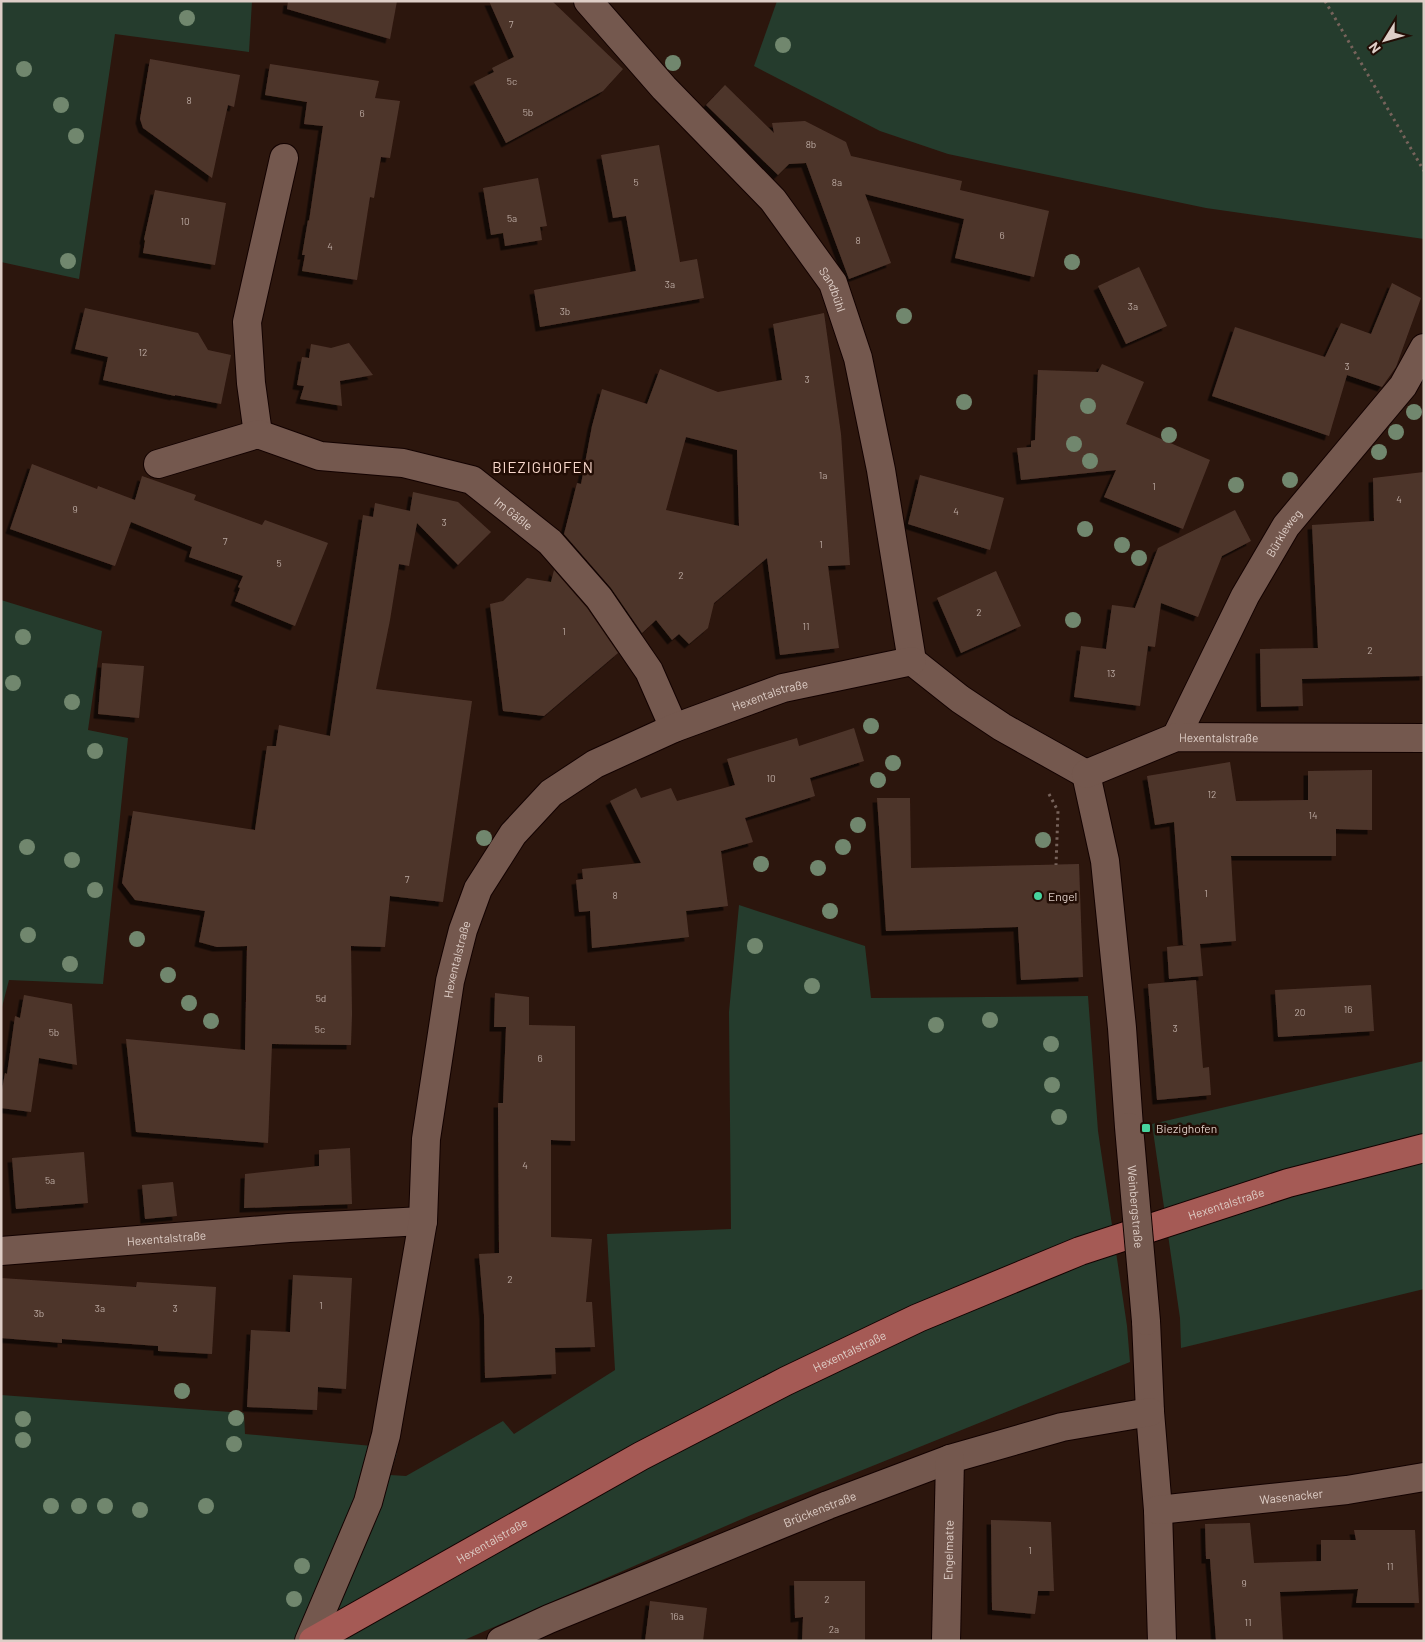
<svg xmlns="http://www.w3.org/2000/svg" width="1425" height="1642" font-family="Barlow,sans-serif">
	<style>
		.green { fill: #253c2d }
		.building { fill: #4e352b; fill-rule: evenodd; filter: url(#shadow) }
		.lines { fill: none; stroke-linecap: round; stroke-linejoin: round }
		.minor-casing { stroke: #130200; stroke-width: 30 }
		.major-casing { stroke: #130200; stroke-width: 30 }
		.path { stroke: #77635b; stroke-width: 3; stroke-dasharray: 2.5 4; stroke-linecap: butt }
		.minor { stroke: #74584e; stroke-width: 28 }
		.major { stroke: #a55a55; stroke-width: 28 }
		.minor-bridge-casing { stroke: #130200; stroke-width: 30; stroke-linecap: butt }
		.minor-bridge { stroke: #74584e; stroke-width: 28 }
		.tree { fill: #71876e }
		.poi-dot { fill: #47d49e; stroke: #220d05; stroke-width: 2 }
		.labels { text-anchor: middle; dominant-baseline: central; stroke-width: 5; stroke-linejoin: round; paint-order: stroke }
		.number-label { font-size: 10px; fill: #baa8a0 }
		.street-label { font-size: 12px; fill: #decec7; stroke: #220d05 }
		.poi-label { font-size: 12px; fill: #decec7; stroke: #220d05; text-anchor: start }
		.quarter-label { font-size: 15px; letter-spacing: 1px; fill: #fbdace; stroke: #220d05 }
	</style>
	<defs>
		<filter id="shadow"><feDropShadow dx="-4.5" dy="4.5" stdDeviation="0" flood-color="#0009"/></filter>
	</defs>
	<rect width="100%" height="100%" fill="#2c160d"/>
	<g class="green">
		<polygon points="1,1 252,1 249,52 115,34 79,279 1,262"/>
		<polygon points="777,1 1424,1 1424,239 1206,208 948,154 880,131 754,66"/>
		<polygon points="1,600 102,631 88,730 128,738 103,984 9,980 1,1011"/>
		<polygon points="739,905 865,946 871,998 1088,996 1098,1131 1127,1326 1130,1362 751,1515 462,1641 1,1641 1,1395 244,1413 245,1434 372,1446 397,1453 390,1475 406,1476 503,1421 514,1434 615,1370 607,1234 731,1229 729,1012"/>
		<polygon points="1424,1061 1424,1289 1181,1348 1180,1318 1152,1124"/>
	</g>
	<g class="building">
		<polygon points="288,1 397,1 390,39 287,9"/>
		<polygon points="489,1 552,1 623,69 603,91 506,143 474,82 494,72 492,68 514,57"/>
		<polygon points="150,59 240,75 234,107 228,105 212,178 143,128 140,119"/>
		<polygon points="270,64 379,81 375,98 400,101 390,158 381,157 374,198 370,197 357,280 302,271 305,255 302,255 308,220 309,221 323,126 304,124 307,102 265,95"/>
		<polygon points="725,85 774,133 772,123 805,121 846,142 851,156 962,181 960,190 1049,211 1034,277 955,258 964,219 865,194 891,263 849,279 806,163 789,164 778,175 706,105"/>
		<polygon points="659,145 680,262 697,259 704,298 540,327 534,290 636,271 626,216 613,218 601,155"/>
		<polygon points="538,178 547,226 540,227 542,240 505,246 503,233 491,235 483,188"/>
		<polygon points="155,190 226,203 215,265 143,253 145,241 144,239"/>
		<polygon points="1139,267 1167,326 1126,344 1098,286"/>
		<polygon points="1392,283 1421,298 1396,367 1382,387 1347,375 1329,436 1212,396 1235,327 1325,357 1341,323 1371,334"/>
		<polygon points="85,308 198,333 208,350 231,355 221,404 175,395 175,396 103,380 108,357 75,349"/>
		<path d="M824,313L841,434L850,565L828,566L839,648L780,655L767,558L714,603L708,628L689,644L679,634L672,640L656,620L642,633L611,588L564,534L577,483L581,484L592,426L602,389L647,404L660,369L718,392L782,380L773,324ZM686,437L737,450L739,526L666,510Z"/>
		<polygon points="349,343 373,375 340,381 342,406 300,399 304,386 297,385 302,357 309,358 311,344 331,348"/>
		<polygon points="1102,364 1144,382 1126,424 1210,460 1183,529 1104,497 1116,470 1021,480 1017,448 1031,447 1031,441 1035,440 1038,370 1098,372"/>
		<polygon points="32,464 97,489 98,486 135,500 142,476 196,495 194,500 262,525 265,520 328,543 295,626 235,601 240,588 238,587 243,576 189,557 192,547 131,522 115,566 10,529"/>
		<polygon points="1424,472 1424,676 1302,679 1303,706 1261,707 1260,649 1318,648 1312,525 1374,521 1373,478"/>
		<polygon points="920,475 1004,498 990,550 908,524"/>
		<polygon points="413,492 458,502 491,532 458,565 417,523 409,566 399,564 390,620 376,689 472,701 443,902 390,896 385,947 351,946 352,1014 351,1045 272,1044 268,1143 136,1132 126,1039 245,1050 247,946 217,947 199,942 205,911 135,900 122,883 133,811 255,830 267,746 276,746 279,725 330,736 363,515 373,517 375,503 410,511"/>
		<polygon points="1235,510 1251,541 1222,556 1198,617 1161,603 1155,647 1148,646 1140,706 1074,697 1081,646 1106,649 1112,605 1135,608 1158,548"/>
		<polygon points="554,570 587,608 618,653 544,716 503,711 490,604 503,601 527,578 551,582"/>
		<polygon points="996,571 1021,626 961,653 937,598"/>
		<polygon points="102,663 144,666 139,718 98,714"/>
		<polygon points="854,728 864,761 810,778 815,796 745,818 753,842 721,851 728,906 686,911 689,937 592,948 590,911 579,912 576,880 583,879 582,869 641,863 610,801 636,788 641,798 671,788 677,801 735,785 727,759 797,738 799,746"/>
		<polygon points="1230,762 1236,801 1308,800 1308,771 1372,770 1372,830 1336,829 1336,856 1231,856 1236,941 1200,944 1203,976 1169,979 1167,947 1187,945 1183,945 1174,822 1155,825 1147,776"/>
		<polygon points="877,798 910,798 911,868 1079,864 1083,977 1021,980 1018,927 886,931"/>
		<polygon points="1196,980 1203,1068 1209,1067 1211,1095 1157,1100 1148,984"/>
		<polygon points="1371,985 1374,1031 1278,1037 1275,990"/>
		<polygon points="495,993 529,997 529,1025 575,1026 575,1141 551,1140 551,1237 592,1239 586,1302 592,1302 595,1347 555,1348 556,1374 485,1378 484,1315 479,1254 499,1253 498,1103 503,1103 506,1027 494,1027"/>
		<polygon points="24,995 72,1004 77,1065 39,1058 31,1112 1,1108 1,1095 5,1073 7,1074 15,1016 20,1018"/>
		<polygon points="350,1148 352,1204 244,1208 245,1174 319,1166 319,1150"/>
		<polygon points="84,1152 88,1203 16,1209 12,1158"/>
		<polygon points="173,1182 177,1216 145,1219 142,1185"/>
		<polygon points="293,1275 352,1278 346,1389 318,1387 317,1410 247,1407 251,1330 290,1332"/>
		<polygon points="1,1278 136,1287 137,1282 216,1287 212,1354 158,1351 158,1346 62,1339 62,1343 1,1338"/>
		<polygon points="991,1520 1051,1522 1054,1591 1038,1591 1035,1614 992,1610"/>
		<polygon points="1250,1523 1254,1563 1321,1561 1321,1540 1356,1540 1354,1530 1415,1530 1419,1603 1356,1603 1358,1589 1280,1592 1283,1641 1216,1641 1210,1559 1206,1559 1205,1524"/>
		<polygon points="794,1581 865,1581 865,1641 802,1641 803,1617 795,1618"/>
		<polygon points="650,1601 707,1608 703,1641 645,1641"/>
	</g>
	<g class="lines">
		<g class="minor-casing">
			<g id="minor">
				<path id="s1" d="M588,1L664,88L773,200L833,283L858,358L881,470L912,661"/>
				<polyline points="258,434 251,383 247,322 284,158"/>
				<path id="s2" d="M158,464L258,434L320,456L403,463L472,480L550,542L599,598L649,671L674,728"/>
				<polyline points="912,661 960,699 1002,727 1086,774"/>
				<path id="s3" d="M1176,737L1245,596L1286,526L1403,386L1424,348"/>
				<polyline points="1086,774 1105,861 1122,1028 1129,1127"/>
				<path id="s4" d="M1086,774L1176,737L1424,738"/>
				<path id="s5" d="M1,1251L289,1228L423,1221"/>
				<polyline points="1146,1321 1150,1412 1158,1510 1162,1641"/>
				<path id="s6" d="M1158,1510L1347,1490L1424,1477"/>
				<path id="s7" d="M309,1641L368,1502L386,1435L423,1221L426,1139L450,981L463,930L478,889L513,834L551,793L595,764L674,728L783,688L912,661"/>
				<path id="s8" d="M501,1641L549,1619L828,1505L950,1459L1062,1427L1150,1412"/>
				<path id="s9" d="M946,1641L950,1459"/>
			</g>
		</g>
		<g class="major-casing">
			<g id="major">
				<path id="s10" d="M313,1641L641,1456L786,1381L918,1318L1080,1251L1288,1183L1424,1148"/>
			</g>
		</g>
		<g class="path">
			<polyline points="1325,1 1424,171"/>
			<polyline points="1049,794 1058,811 1056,865"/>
		</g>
		<use href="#minor" class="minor"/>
		<use href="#major" class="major"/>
		<g class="minor-bridge-casing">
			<g id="minor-bridge">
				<path id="s11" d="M1129,1127L1146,1321"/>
			</g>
		</g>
		<use href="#minor-bridge" class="minor-bridge"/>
	</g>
	<g class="tree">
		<circle cx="187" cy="18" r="8"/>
		<circle cx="783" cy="45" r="8"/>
		<circle cx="673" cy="63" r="8"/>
		<circle cx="24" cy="69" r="8"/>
		<circle cx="61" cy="105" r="8"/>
		<circle cx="76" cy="136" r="8"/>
		<circle cx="68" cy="261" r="8"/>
		<circle cx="1072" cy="262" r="8"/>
		<circle cx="904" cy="316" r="8"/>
		<circle cx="964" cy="402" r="8"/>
		<circle cx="1088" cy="406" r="8"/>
		<circle cx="1414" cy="412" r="8"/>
		<circle cx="1396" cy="432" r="8"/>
		<circle cx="1169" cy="435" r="8"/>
		<circle cx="1074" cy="444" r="8"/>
		<circle cx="1379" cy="452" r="8"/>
		<circle cx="1090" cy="461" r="8"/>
		<circle cx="1290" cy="480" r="8"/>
		<circle cx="1236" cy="485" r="8"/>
		<circle cx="1085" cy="529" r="8"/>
		<circle cx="1122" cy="545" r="8"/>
		<circle cx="1139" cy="558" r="8"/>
		<circle cx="1073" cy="620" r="8"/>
		<circle cx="23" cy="637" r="8"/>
		<circle cx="13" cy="683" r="8"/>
		<circle cx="72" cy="702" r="8"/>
		<circle cx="871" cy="726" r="8"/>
		<circle cx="95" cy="751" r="8"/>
		<circle cx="893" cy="763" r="8"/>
		<circle cx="878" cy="780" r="8"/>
		<circle cx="858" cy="825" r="8"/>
		<circle cx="484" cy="838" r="8"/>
		<circle cx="1043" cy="840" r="8"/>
		<circle cx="27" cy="847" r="8"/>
		<circle cx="843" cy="847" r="8"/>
		<circle cx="72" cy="860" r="8"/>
		<circle cx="761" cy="864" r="8"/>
		<circle cx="818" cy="868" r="8"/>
		<circle cx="95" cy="890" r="8"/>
		<circle cx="830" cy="911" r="8"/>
		<circle cx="28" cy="935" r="8"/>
		<circle cx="137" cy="939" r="8"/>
		<circle cx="755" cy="946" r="8"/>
		<circle cx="70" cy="964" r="8"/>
		<circle cx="168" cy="975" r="8"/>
		<circle cx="812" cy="986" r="8"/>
		<circle cx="189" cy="1003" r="8"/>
		<circle cx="990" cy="1020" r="8"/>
		<circle cx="211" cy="1021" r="8"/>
		<circle cx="936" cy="1025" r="8"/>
		<circle cx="1051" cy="1044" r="8"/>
		<circle cx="1052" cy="1085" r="8"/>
		<circle cx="1059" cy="1117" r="8"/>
		<circle cx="182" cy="1391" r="8"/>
		<circle cx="236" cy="1418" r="8"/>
		<circle cx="23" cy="1419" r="8"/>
		<circle cx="23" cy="1440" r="8"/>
		<circle cx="234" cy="1444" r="8"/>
		<circle cx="51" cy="1506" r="8"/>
		<circle cx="79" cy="1506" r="8"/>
		<circle cx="105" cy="1506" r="8"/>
		<circle cx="206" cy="1506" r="8"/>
		<circle cx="140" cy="1510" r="8"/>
		<circle cx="302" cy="1566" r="8"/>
		<circle cx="294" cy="1599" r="8"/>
	</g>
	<g class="poi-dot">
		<circle cx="1038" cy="896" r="5"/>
		<rect x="1141" y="1123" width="10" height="10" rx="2.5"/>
	</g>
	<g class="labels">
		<g class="number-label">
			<text x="511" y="24">7</text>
			<text x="512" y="81">5c</text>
			<text x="189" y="100">8</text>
			<text x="528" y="112">5b</text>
			<text x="362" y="113">6</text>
			<text x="811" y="144">8b</text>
			<text x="636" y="182">5</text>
			<text x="837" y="182">8a</text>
			<text x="512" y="218">5a</text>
			<text x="185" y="221">10</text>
			<text x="1002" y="235">6</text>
			<text x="858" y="240">8</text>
			<text x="330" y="246">4</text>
			<text x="670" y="284">3a</text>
			<text x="1133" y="306">3a</text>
			<text x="565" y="311">3b</text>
			<text x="143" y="352">12</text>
			<text x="1347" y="366">3</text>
			<text x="807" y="379">3</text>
			<text x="823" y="475">1a</text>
			<text x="1154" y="486">1</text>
			<text x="1399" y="499">4</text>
			<text x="75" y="509">9</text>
			<text x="956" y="511">4</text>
			<text x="444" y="522">3</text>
			<text x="225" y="541">7</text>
			<text x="821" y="544">1</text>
			<text x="279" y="563">5</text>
			<text x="681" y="575">2</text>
			<text x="979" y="612">2</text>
			<text x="806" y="626">11</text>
			<text x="564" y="631">1</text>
			<text x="1370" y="650">2</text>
			<text x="1111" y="673">13</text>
			<text x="771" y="778">10</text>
			<text x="1212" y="794">12</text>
			<text x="1313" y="815">14</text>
			<text x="407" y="879">7</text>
			<text x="1206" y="893">1</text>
			<text x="615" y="895">8</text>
			<text x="321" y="998">5d</text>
			<text x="1348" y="1009">16</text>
			<text x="1300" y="1012">20</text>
			<text x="1175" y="1028">3</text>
			<text x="320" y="1029">5c</text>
			<text x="54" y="1032">5b</text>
			<text x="540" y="1058">6</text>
			<text x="525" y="1165">4</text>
			<text x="50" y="1180">5a</text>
			<text x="510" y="1279">2</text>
			<text x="321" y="1305">1</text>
			<text x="100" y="1308">3a</text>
			<text x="175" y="1308">3</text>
			<text x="39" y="1313">3b</text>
			<text x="1030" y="1550">1</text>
			<text x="1390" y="1566">11</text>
			<text x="1244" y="1583">9</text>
			<text x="827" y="1599">2</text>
			<text x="677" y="1616">16a</text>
			<text x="1248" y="1622">11</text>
			<text x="834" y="1629">2a</text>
		</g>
		<g class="street-label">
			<text stroke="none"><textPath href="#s1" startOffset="380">Sandbühl</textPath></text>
			<text stroke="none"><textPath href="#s2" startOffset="378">Im Gäßle</textPath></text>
			<text stroke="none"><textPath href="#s3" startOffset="231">Bürkleweg</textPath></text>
			<text stroke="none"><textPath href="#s7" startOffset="1138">Hexentalstraße</textPath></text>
			<text stroke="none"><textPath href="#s4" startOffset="140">Hexentalstraße</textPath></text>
			<text stroke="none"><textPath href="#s7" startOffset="702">Hexentalstraße</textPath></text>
			<text stroke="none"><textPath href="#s10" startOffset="1015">Hexentalstraße</textPath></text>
			<text stroke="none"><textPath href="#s11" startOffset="80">Weinbergstraße</textPath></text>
			<text stroke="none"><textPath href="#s5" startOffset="166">Hexentalstraße</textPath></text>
			<text stroke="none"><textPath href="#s10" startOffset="610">Hexentalstraße</textPath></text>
			<text stroke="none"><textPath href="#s6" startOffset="134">Wasenacker</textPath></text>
			<text stroke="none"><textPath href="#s8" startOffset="345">Brückenstraße</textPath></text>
			<text stroke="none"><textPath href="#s10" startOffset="205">Hexentalstraße</textPath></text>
			<text stroke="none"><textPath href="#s9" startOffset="91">Engelmatte</textPath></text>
		</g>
		<g class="poi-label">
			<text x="1048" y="896">Engel</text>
			<text x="1156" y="1128">Biezighofen</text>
		</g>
		<g class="quarter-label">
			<text x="543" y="467">BIEZIGHOFEN</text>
		</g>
	</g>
	<rect width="1425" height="1642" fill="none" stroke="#decec7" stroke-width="5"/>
	<g transform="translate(1385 40) rotate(233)" stroke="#220d05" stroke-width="4" paint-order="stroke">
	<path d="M0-4L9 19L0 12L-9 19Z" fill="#decec7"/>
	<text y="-8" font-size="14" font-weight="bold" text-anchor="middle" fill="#decec7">N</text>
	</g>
</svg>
